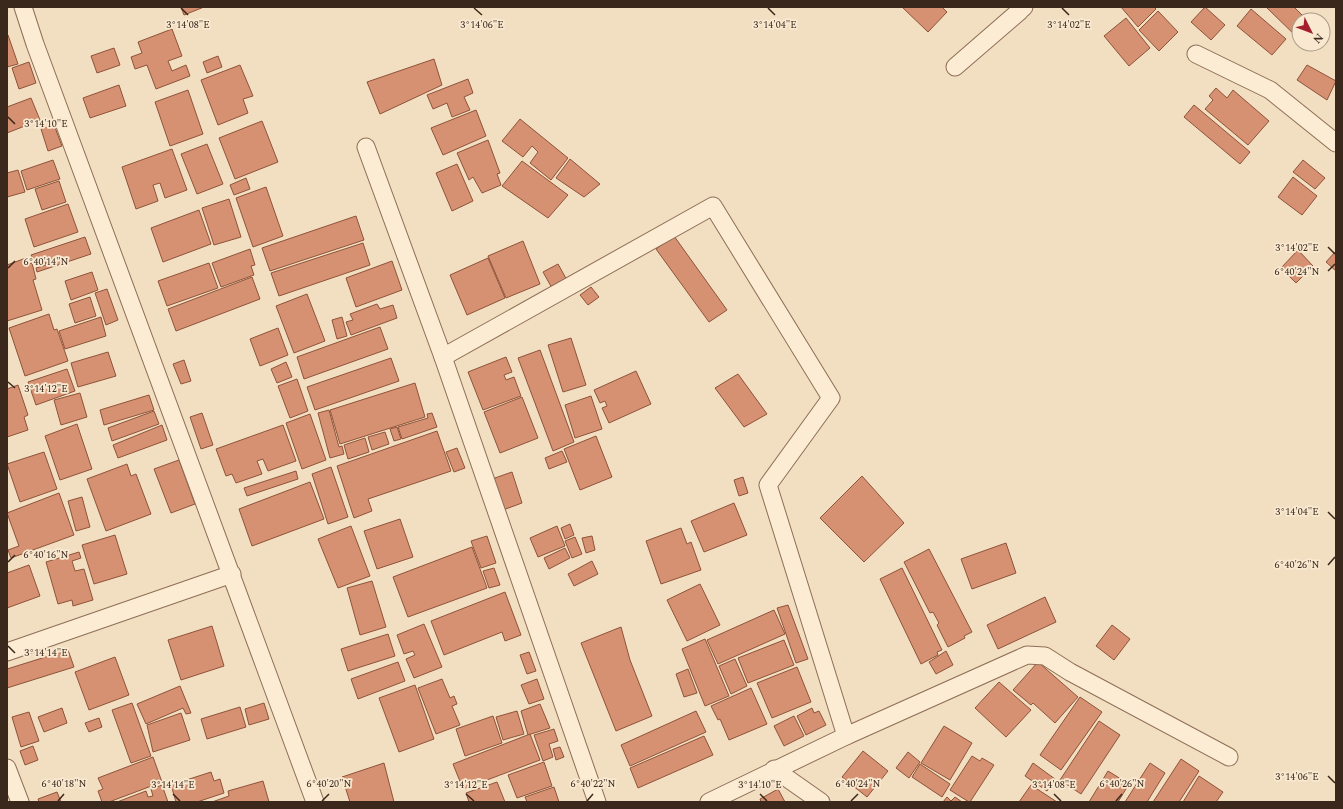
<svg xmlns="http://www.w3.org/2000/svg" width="1343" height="809" font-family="Spectral,serif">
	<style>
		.building { fill: #d59172; stroke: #8f5339 }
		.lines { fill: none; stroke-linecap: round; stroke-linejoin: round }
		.minor-casing { stroke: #8e6e56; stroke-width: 19 }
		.minor { stroke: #fcecd4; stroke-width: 17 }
		.ticks { fill: none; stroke: #3b281c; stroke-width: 1.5 }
		.ticks-label { font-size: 10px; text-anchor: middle; fill: #3b281c; stroke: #f9e9d0; stroke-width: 3.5; stroke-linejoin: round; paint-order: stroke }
	</style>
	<rect width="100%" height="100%" fill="#f2dec0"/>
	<g class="building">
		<polygon points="181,7 204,7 184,15"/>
		<polygon points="902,7 942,7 947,12 928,32"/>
		<polygon points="1121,7 1154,7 1156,9 1138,27"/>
		<polygon points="1205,7 1225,25 1211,40 1191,22"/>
		<polygon points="1266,7 1294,7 1307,20 1299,20 1299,39"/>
		<polygon points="1251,9 1286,39 1272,55 1237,26"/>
		<polygon points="1158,11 1178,32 1159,51 1139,30"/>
		<polygon points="1126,18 1150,48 1129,66 1104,36"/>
		<polygon points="172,29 182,56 168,61 172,71 186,65 190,76 156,89 147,65 135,69 131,57 142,53 138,42"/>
		<polygon points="7,35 8,35 18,64 7,67"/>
		<polygon points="114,48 120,65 97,73 91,56"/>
		<polygon points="218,56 222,67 207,73 203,62"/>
		<polygon points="434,59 442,85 380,114 367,82"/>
		<polygon points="29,62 36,83 19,89 12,68"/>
		<polygon points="240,65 253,96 243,99 248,113 218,125 201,80"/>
		<polygon points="1307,65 1336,81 1327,100 1297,80"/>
		<polygon points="468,79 473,93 464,97 470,110 452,117 447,103 433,109 427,95"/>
		<polygon points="119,85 126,106 90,118 83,98"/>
		<polygon points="1216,88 1227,98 1233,90 1269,121 1248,145 1205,109 1213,100 1209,96"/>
		<polygon points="188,90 203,134 170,146 155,102"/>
		<polygon points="31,98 40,120 7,133 7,107"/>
		<polygon points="1194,105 1250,152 1240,164 1184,117"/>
		<polygon points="476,110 486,136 443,155 431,128"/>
		<polygon points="520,119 568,158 551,180 530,163 538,152 532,146 523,157 502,141"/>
		<polygon points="262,121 278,162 235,179 219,138"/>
		<polygon points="54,125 62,146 48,151 41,129"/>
		<polygon points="488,140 500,173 497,174 501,185 482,193 473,177 469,180 457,153"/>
		<polygon points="207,144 223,184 197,194 181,154"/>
		<polygon points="172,149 187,190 165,198 160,183 153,185 158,201 136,209 122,167"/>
		<polygon points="570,159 600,184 584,197 556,178"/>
		<polygon points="53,160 60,179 27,190 21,171"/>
		<polygon points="1303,160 1325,178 1315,189 1293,172"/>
		<polygon points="522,161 568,195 548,218 502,186"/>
		<polygon points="457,164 473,201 452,211 436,173"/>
		<polygon points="18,170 25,192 7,197 7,173"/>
		<polygon points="1293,177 1317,196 1302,215 1278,197"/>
		<polygon points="246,178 250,189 234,195 230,185"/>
		<polygon points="59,181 66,202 42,210 35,189"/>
		<polygon points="266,187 283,236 253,247 236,198"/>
		<polygon points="229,199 241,237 214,245 202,208"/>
		<polygon points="68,204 78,232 34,247 25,219"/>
		<polygon points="199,210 211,244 163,262 151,228"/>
		<polygon points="356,216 364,240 270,271 262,248"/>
		<polygon points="674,236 727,310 709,322 656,249"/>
		<polygon points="85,237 91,254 37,272 36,268 46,265 44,258 34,261 31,255"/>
		<polygon points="523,241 540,284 506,298 488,256"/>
		<polygon points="363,243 370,265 279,296 271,273"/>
		<polygon points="250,249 255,265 251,266 254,275 221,287 212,263"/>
		<polygon points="1298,250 1313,266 1296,283 1281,268"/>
		<polygon points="1336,251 1336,271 1326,262"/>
		<polygon points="26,258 28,264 32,263 36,279 33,280 42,310 7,321 7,265"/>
		<polygon points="488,258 505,298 467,315 450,275"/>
		<polygon points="392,261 402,290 356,307 346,278"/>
		<polygon points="209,263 218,288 167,306 158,281"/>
		<polygon points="558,264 568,282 553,290 543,272"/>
		<polygon points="92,272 98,290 71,300 65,281"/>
		<polygon points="252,277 260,299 176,331 168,309"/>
		<polygon points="591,287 599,297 588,305 580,295"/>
		<polygon points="107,289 118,320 106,325 95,293"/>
		<polygon points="307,294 325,341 294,353 276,306"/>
		<polygon points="90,297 96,316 75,323 69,304"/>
		<polygon points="377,304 380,309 393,305 397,318 351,335 346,322 353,320 350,314"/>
		<polygon points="49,314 54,330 57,329 68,361 25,376 9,328"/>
		<polygon points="101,317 106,336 65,349 59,331"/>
		<polygon points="342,317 347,336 337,339 332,320"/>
		<polygon points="380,327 388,349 304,379 297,357"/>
		<polygon points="278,328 288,355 260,366 250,339"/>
		<polygon points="571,338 586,385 563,392 548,345"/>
		<polygon points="540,350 574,442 553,451 518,358"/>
		<polygon points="108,352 116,376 78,387 71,363"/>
		<polygon points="506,357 512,372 504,375 506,380 514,377 521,396 483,410 468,372"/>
		<polygon points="391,358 399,381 315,410 307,387"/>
		<polygon points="184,360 191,381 181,384 173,364"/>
		<polygon points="286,362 292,377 277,383 271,369"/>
		<polygon points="67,369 75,391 36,405 28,382"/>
		<polygon points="636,371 651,404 609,423 602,408 607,406 605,401 600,403 594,390"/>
		<polygon points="738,374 767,414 744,427 715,388"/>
		<polygon points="297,379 308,411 290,418 278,386"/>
		<polygon points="415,383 425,417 340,444 330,410"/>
		<polygon points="18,385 28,415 24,417 28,430 7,437 7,389"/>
		<polygon points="80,393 87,417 61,425 54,400"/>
		<polygon points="149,395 154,410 104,425 100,410"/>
		<polygon points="591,396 602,429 575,438 565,405"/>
		<polygon points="522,397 538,438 500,453 484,412"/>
		<polygon points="329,410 339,447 342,446 344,454 330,458 318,413"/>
		<polygon points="154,411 159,424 112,441 108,428"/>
		<polygon points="202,413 213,445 201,449 190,417"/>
		<polygon points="432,413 437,427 402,439 398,427 428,418 427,414"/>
		<polygon points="310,414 326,460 302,469 286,423"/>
		<polygon points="77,424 92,469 60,480 45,436"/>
		<polygon points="162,425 167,440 118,458 113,445"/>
		<polygon points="283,425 296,461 268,471 263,459 257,461 262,474 236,483 232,474 226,476 216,449"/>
		<polygon points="397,427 401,439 394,441 390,429"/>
		<polygon points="437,431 451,471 368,499 372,511 354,518 337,466"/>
		<polygon points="385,432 389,444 372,450 368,437"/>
		<polygon points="596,436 612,477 580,490 564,449"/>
		<polygon points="365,438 369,452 348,459 344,445"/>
		<polygon points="457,448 465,468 454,472 446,452"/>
		<polygon points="562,451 567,462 549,469 545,458"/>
		<polygon points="44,452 57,489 20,502 7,464"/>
		<polygon points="179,460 195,504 171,513 154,469"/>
		<polygon points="127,464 131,476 136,474 151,514 106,531 87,479"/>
		<polygon points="331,467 348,517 328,524 312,474"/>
		<polygon points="296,471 298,479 247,496 244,488"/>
		<polygon points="512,472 522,503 503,510 492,479"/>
		<polygon points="862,476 904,523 864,562 820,518"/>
		<polygon points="743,477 748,493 739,496 734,480"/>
		<polygon points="310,482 324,519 252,546 239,509"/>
		<polygon points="59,493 74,535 11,558 8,550 19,546 7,513"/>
		<polygon points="82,497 90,527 76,531 68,501"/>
		<polygon points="734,503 747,535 704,552 691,521"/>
		<polygon points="400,519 413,557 377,569 364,531"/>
		<polygon points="570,524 574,535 565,539 561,528"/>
		<polygon points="351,526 370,576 338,588 318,539"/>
		<polygon points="557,526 565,546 538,557 530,538"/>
		<polygon points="681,528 687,544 691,542 701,570 661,584 646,541"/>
		<polygon points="115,535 127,574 94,584 82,545"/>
		<polygon points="487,536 496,563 481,568 471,541"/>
		<polygon points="592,536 595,550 586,553 582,538"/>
		<polygon points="575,537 582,554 572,558 565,541"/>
		<polygon points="1006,543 1016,573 972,589 961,559"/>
		<polygon points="472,547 487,588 408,617 393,577"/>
		<polygon points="565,548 570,558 549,569 544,558"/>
		<polygon points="929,549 972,632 964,636 965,638 948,647 937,625 939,623 933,612 930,613 904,562"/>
		<polygon points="79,552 81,558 72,561 75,571 84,569 93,600 73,606 72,600 58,604 46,562"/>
		<polygon points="592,561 598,574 574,586 568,574"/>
		<polygon points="29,565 40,596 7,608 7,573"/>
		<polygon points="494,568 500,585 489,588 483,571"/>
		<polygon points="902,568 942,650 937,652 938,655 921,664 880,579"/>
		<polygon points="372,581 386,627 360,635 347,588"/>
		<polygon points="700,584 720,625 687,641 667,600"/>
		<polygon points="505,592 521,635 505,641 502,632 444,655 431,621"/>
		<polygon points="1045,597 1056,622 998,649 987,625"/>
		<polygon points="788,605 808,659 796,663 777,608"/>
		<polygon points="774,610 785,634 718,664 707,640"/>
		<polygon points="424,624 442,667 414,678 406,659 415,655 413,651 404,654 397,635"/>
		<polygon points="1112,625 1130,639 1114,660 1096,646"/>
		<polygon points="212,626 224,666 181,680 168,640"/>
		<polygon points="621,627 630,660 652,716 616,731 581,643"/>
		<polygon points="388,634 395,656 348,671 341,649"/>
		<polygon points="705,639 729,696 705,706 682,649"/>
		<polygon points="784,640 794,665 748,683 738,658"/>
		<polygon points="68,650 74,667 7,688 7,669"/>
		<polygon points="946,651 953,665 936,674 929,662"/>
		<polygon points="529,652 536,671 527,674 520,655"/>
		<polygon points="115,657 129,695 89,710 75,672"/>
		<polygon points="735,659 747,686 731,694 719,666"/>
		<polygon points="398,662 405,681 358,699 351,679"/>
		<polygon points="1038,662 1078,697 1055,723 1033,703 1031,705 1013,690"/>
		<polygon points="797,667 811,702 772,718 757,683"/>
		<polygon points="688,669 697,693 684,697 676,674"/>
		<polygon points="442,679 450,698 454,696 457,704 452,706 460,725 436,734 418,688"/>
		<polygon points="537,679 544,699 529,704 521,685"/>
		<polygon points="999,682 1031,710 1006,737 975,708"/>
		<polygon points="415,685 434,739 399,752 379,698"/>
		<polygon points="180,686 191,713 186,714 183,708 146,724 137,704"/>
		<polygon points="751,688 767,724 729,740 720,719 718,720 711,706"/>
		<polygon points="1080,697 1102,712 1061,770 1040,755"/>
		<polygon points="132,703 151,756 131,763 112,710"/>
		<polygon points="264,703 269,719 249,725 245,709"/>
		<polygon points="540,704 550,728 528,735 521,711"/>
		<polygon points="240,707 246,727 207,739 201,719"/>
		<polygon points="62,708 67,723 44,732 38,717"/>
		<polygon points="812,708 814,713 819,711 826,725 806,735 797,716"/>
		<polygon points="517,711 524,734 503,740 496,717"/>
		<polygon points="696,711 706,732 630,766 621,745"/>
		<polygon points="29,712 39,741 21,747 12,717"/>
		<polygon points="181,713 190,740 153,752 147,725"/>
		<polygon points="493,716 502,743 465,756 456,729"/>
		<polygon points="794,716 804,736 784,746 774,726"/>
		<polygon points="99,718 102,727 89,732 85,723"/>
		<polygon points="1099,721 1120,735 1081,794 1060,780"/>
		<polygon points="944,726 972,743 950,780 921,763"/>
		<polygon points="554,729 558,741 549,744 553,757 543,761 534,735"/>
		<polygon points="530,734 540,760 463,789 453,764"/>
		<polygon points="704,736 713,755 638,788 630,768"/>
		<polygon points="33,746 38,760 25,765 20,751"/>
		<polygon points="560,747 564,757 556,760 553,749"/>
		<polygon points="863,751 888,771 867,797 842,777"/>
		<polygon points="908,752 920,762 909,778 896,768"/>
		<polygon points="972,756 980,761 982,758 994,765 970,802 969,802 950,790"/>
		<polygon points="153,757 162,782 109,802 102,802 98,791 103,789 98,778"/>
		<polygon points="1181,759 1199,771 1179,802 1153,802"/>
		<polygon points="544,762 552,786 517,798 508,775"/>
		<polygon points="384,763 394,802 350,802 342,777"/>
		<polygon points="1033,763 1055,779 1047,791 1025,776"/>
		<polygon points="1150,763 1165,773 1147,802 1125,802"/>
		<polygon points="920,764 950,784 942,797 912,777"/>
		<polygon points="1108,771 1129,784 1118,802 1089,802"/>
		<polygon points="211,772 214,781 220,779 224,793 197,802 176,802 171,785"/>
		<polygon points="1199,776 1223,792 1216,802 1183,802"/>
		<polygon points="263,781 269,802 212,802 229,796 228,791"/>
		<polygon points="497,782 505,802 469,802 466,793"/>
		<polygon points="162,785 168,802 117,802 146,791 148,797 153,796 151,789"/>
		<polygon points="1031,785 1057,802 1019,802"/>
		<polygon points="554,787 559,802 527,802 525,797"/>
		<polygon points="778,789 785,802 761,802 760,799"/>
		<polygon points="57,792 61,802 39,802 38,799"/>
		<polygon points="947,797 951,801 955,797 962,802 943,802"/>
	</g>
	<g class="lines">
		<g class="minor-casing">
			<g id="minor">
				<polyline points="23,7 35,44 315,802"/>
				<polyline points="1020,11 955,67 1024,7"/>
				<polyline points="1196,54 1270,90 1336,143"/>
				<polyline points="366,147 443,357 597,802"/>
				<polyline points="443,357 713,206 831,398 768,485 846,736"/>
				<polyline points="7,652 232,574"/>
				<polyline points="7,768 20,802"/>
				<polyline points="774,769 821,802"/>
				<polyline points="709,802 846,736 1027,655 1045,656 1070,672 1229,757"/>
			</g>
		</g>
		<use href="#minor" class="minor"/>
	</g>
	<path class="ticks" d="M181,8L188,15M474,8L482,15M768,8L775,15M1062,8L1069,15M8,117L15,124M1328,247L1335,254M8,268L15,261M1328,271L1335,264M8,382L15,388M1328,512L1335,519M8,562L15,555M1328,565L1335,557M8,646L15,653M1328,776L1335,783M173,794L180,801M466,794L474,801M760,794L767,801M1054,794L1061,801M58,801L64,794M322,801L329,794M587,801L593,794M851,801L858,794M1116,801L1122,794"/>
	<g class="ticks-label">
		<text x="188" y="28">3°14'08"E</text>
		<text x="1069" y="28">3°14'02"E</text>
		<text x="482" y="28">3°14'06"E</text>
		<text x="775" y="28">3°14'04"E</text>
		<text x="46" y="127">3°14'10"E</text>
		<text x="1297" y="251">3°14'02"E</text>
		<text x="46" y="265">6°40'14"N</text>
		<text x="1297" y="275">6°40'24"N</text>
		<text x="46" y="392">3°14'12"E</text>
		<text x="1297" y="515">3°14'04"E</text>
		<text x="46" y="558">6°40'16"N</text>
		<text x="1297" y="568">6°40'26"N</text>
		<text x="46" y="656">3°14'14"E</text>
		<text x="1297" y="780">3°14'06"E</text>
		<text x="64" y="787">6°40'18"N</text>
		<text x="329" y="787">6°40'20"N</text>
		<text x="593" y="787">6°40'22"N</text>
		<text x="858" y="787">6°40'24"N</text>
		<text x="1122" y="787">6°40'26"N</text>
		<text x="173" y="788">3°14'14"E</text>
		<text x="466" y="788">3°14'12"E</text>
		<text x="760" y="788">3°14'10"E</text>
		<text x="1054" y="788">3°14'08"E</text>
	</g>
	<rect width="1343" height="809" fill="none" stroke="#3b281c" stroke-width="16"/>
	<g transform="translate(1311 32) rotate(132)"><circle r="19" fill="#f9e9d0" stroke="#ad9c88"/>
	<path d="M0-3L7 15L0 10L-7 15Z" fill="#a31f2d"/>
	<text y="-6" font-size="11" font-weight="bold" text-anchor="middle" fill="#3b281c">N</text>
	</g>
</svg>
